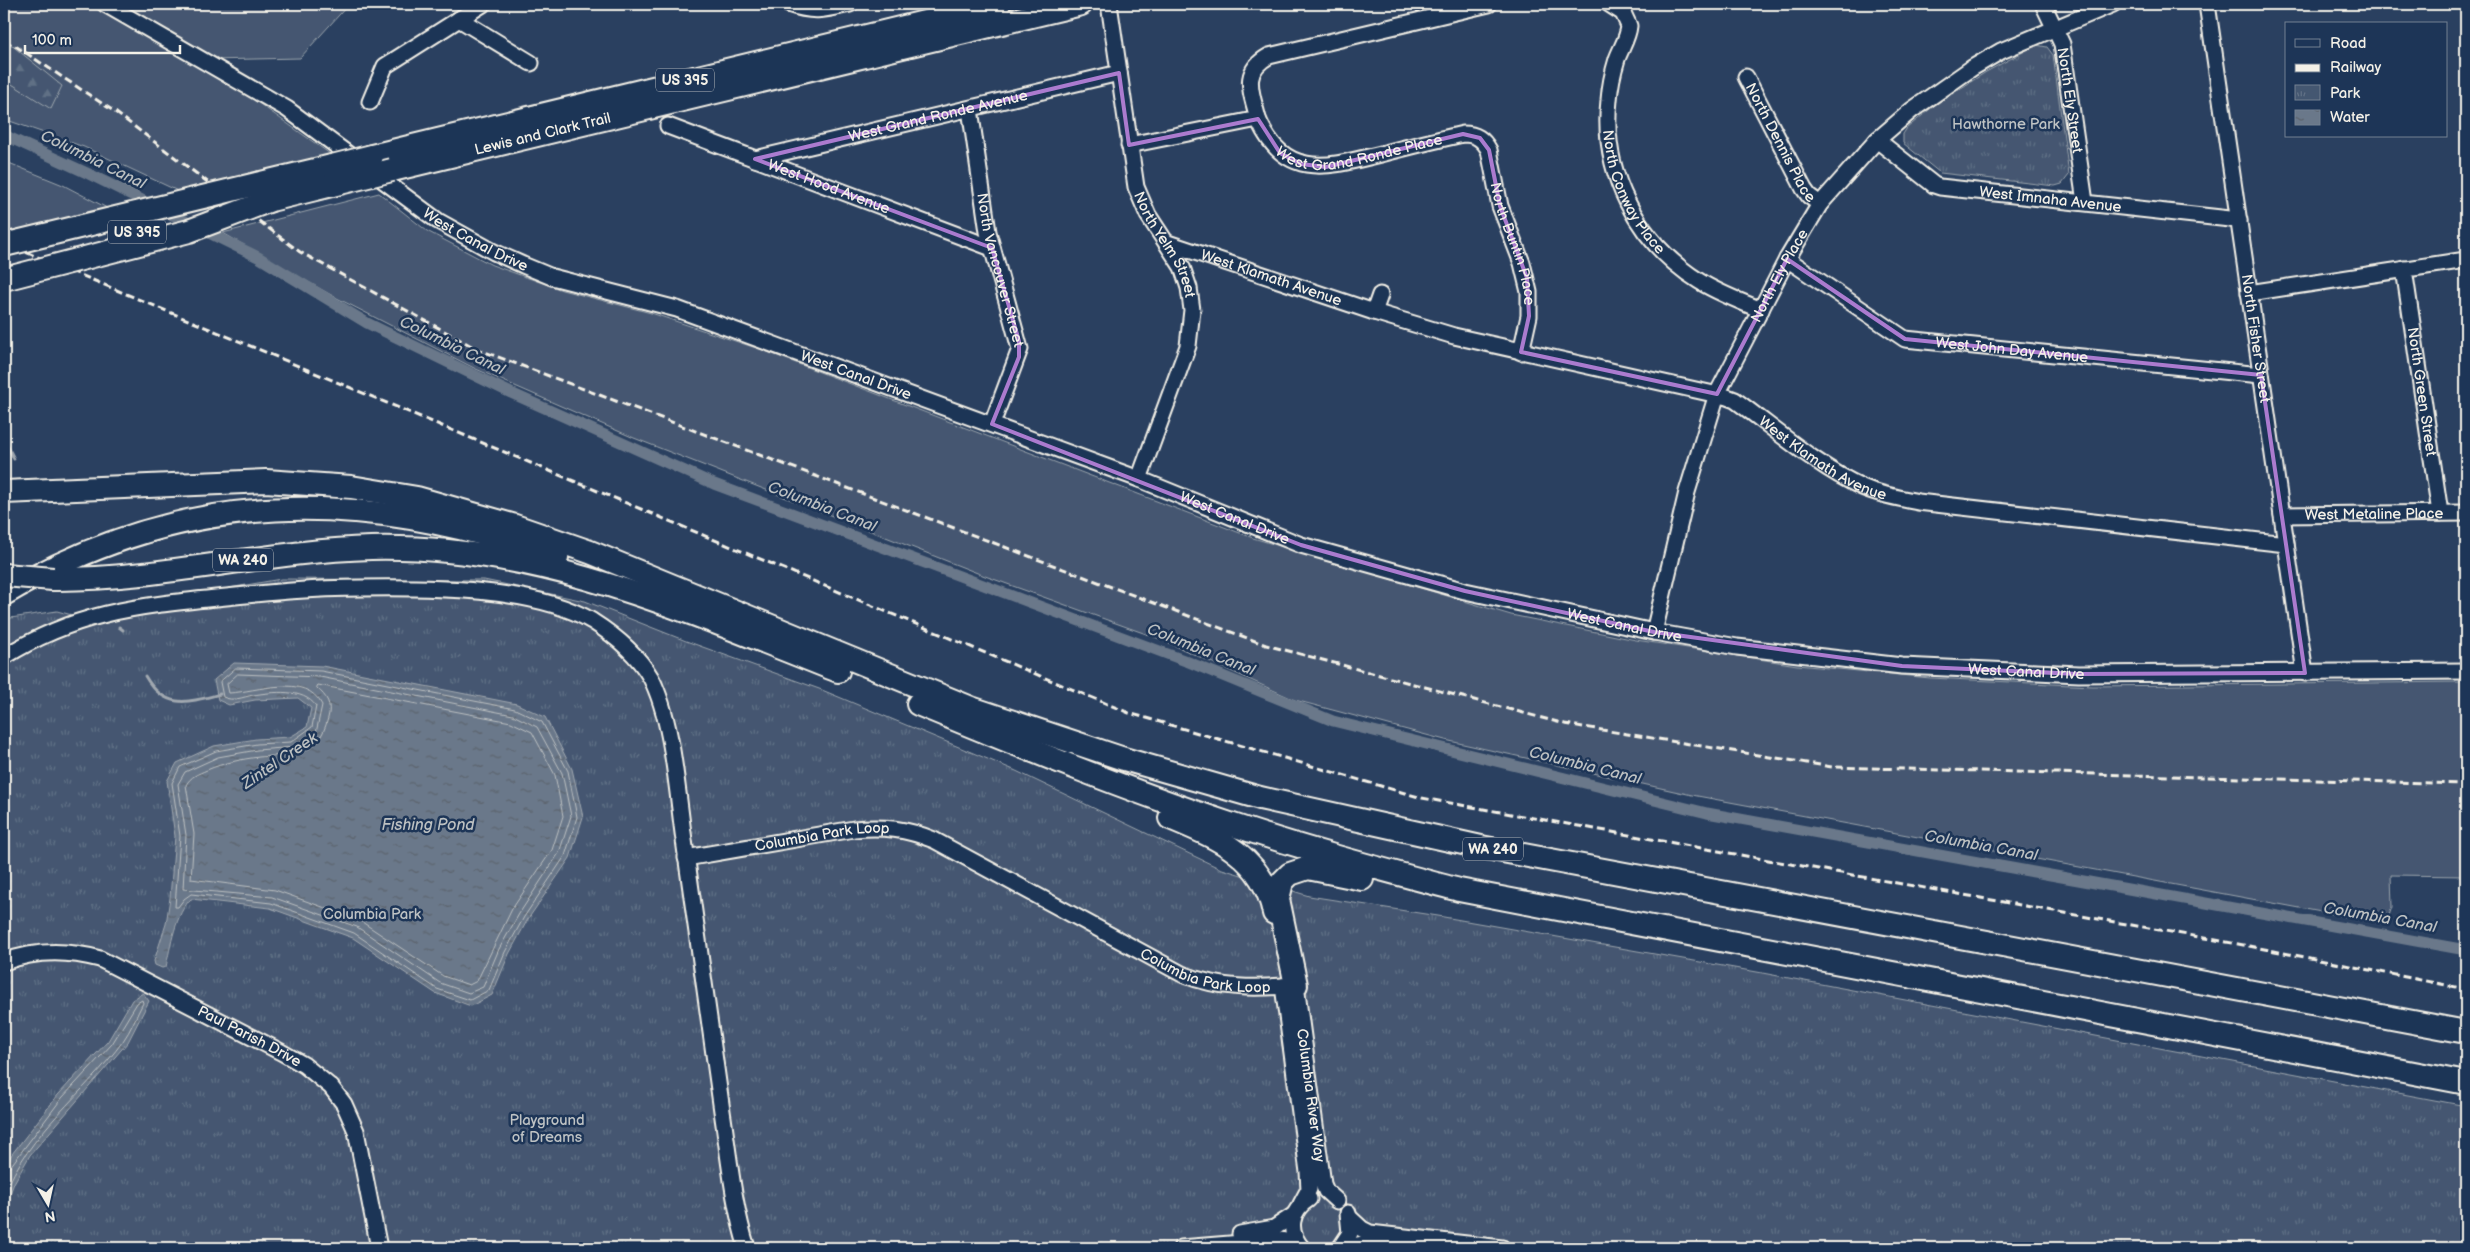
<svg xmlns="http://www.w3.org/2000/svg" width="2470" height="1252" font-family="'Balsamiq Sans',sans-serif">
	<style>
		.grass { fill: #445771; stroke: #9ca4ac }
		.forest { fill: url(#forest-firs); stroke: #9ca4ac }
		.park { fill: url(#park-tufts); stroke: #9ca4ac }
		.water { fill: url(#water-ripples); stroke: #a1a8b0 }
		.lines { fill: none; stroke-linecap: round; stroke-linejoin: round }
		.shore { stroke: #bdc1c2; stroke-width: 1 }
		.stream { stroke: #a1a8b0; stroke-width: 3 }
		.canal { stroke: #6a788a; stroke-width: 11 }
		.minor-casing { stroke: #f4f1e8; stroke-width: 19 }
		.highway-casing { stroke: #f4f1e8; stroke-width: 26 }
		.minor { stroke: #1d3557; stroke-width: 15 }
		.highway { stroke: #1d3557; stroke-width: 22 }
		.rail { stroke: #f4f1e8; stroke-width: 3; stroke-dasharray: 8 4; stroke-linecap: butt }
		.highway-bridge-casing { stroke: #f4f1e8; stroke-width: 26; stroke-linecap: butt }
		.highway-bridge { stroke: #1d3557; stroke-width: 22 }
		.marked { fill: none; stroke: #ab7bcf; stroke-width: 4; stroke-linejoin: round }
		.labels { text-anchor: middle; dominant-baseline: central; stroke-width: 5; stroke-linejoin: round; paint-order: stroke }
		.shield { fill: #1d3557; stroke: #b4b9bc; stroke-width: 1 }
		.shield-label { font-size: 14px; font-weight: bold; fill: #f4f1e8 }
		.street-label { font-size: 15px; fill: #f4f1e8; stroke: #1d3557 }
		.park-label { font-size: 15px; fill: #bfc3c4; stroke: #1d3557 }
		.water-label { font-size: 16px; font-style: italic; fill: #bdc1c2; stroke: #1d3557 }
	</style>
	<defs>
		<pattern id="forest-firs" width="22" height="20" patternUnits="userSpaceOnUse" patternTransform="scale(1.25)"><rect width="22" height="20" fill="#445771"/><path d="M5 1l3.5 6h-7zM16 11l3.5 6h-7z" fill="#607085"/></pattern>
		<pattern id="park-tufts" width="24" height="20" patternUnits="userSpaceOnUse" patternTransform="scale(1.25)"><rect width="24" height="20" fill="#445771"/><path d="M3 7l-1-3M5 7V3M7 7l1-3M15 17l-1-3M17 17v-4M19 17l1-3" fill="none" stroke="#607085"/></pattern>
		<pattern id="water-ripples" width="26" height="14" patternUnits="userSpaceOnUse" patternTransform="scale(1.25)"><rect width="26" height="14" fill="#6a788a"/><path d="M2 4q2-2 4 0t4 0M15 11q2-2 4 0t4 0" fill="none" stroke="#5b626b"/></pattern>
	</defs>
	<rect width="100%" height="100%" fill="#2a4060"/>
	<filter id="ink" filterUnits="userSpaceOnUse"><feTurbulence type="fractalNoise" baseFrequency=".02" numOctaves="2"/><feDisplacementMap in="SourceGraphic" scale="10" xChannelSelector="R" yChannelSelector="G"/><feConvolveMatrix kernelMatrix="1 2 1 2 8 2 1 2 1" color-interpolation-filters="sRGB"/></filter>
	<g filter="url(#ink)">
		<g class="grass">
			<polygon points="4,4 90,4 250,97 333,156 180,192 84,147 4,119 4,79 51,108 61,86 4,39"/>
			<polygon points="118,4 349,4 300,58 210,60"/>
			<polygon points="4,161 63,185 111,210 4,236"/>
			<polygon points="379,193 427,231 492,265 562,290 651,313 762,350 1253,538 1511,615 1636,640 1797,665 1930,678 2092,686 2466,682 2466,876 2391,875 2392,907 2386,924 1692,795 1445,740 1295,700 1160,639 985,576 634,438 476,369 333,296 223,233"/>
		</g>
		<polygon class="forest" points="4,39 62,86 51,109 4,79"/>
		<g class="park">
			<polygon points="2036,45 2047,47 2053,55 2069,175 2062,184 2055,186 1940,173 1903,143 1903,134 1907,128 1935,105 1986,72"/>
			<polygon points="281,579 484,580 585,601 686,641 822,690 1014,770 1219,868 1309,896 1438,916 1757,972 2466,1106 2466,1248 4,1248 4,619 57,611 72,615"/>
		</g>
		<g class="water">
			<path d="M234,663L322,666L517,704L545,717L572,769L583,817L570,858L528,919L509,954L492,995L471,1006L435,993L353,938L270,908L191,899C176,912 170,948 166,967L162,968L155,965L154,961L166,924L170,898L175,836L167,781L177,763L214,746L256,739L290,737L307,727L311,708L298,698L255,700L229,705L218,700L214,680Z"/>
			<polygon points="143,993 149,1001 128,1042 30,1155 14,1183 4,1210 4,1168 12,1154 58,1095 108,1041 132,1000"/>
		</g>
		<g class="lines">
			<g class="shore">
				<path d="M236,668L321,671L515,709L542,722L568,771L577,817L565,856L524,917L505,952L489,990L470,1000L437,989L354,933L271,903L191,894L184,899L178,907H175L180,836L172,783L180,767L216,751L257,744L291,742L312,727L316,706C303,688 273,692 253,695C243,697 233,702 223,697L220,682Z"/>
				<path d="M238,674L320,677L513,715L537,727L562,773L571,816L559,853L519,914L499,949L483,987L469,993L440,983L357,927L272,897L183,889L186,835L178,784L185,772L218,757L257,750L295,747L316,733L322,705C306,672 256,692 229,693L227,684Z"/>
				<path d="M318,685L511,722L532,732L555,775L563,816L552,850L512,909L477,981L469,985L443,976L359,920L275,890L191,879L194,834L186,785C191,776 198,774 207,770C223,763 242,759 259,757C294,754 318,758 328,718C332,704 327,697 317,688Z"/>
				<path d="M4,1169L10,1167L62,1098L112,1044L137,1003L142,1000L143,1003C136,1016 131,1030 123,1041C85,1094 27,1133 4,1196"/>
			</g>
			<g class="stream">
				<polyline points="4,439 14,459"/>
				<polyline points="119,627 123,630"/>
				<path d="M145,676C165,710 187,703 220,694"/>
			</g>
			<polyline class="canal" points="4,135 89,174 258,257 367,323 511,393 714,484 1186,661 1333,721 1707,813 2466,950"/>
			<g class="minor-casing">
				<g id="minor">
					<path id="s1" d="M105,4L287,109L438,221L494,252L523,265L552,277L677,309L1139,479L1301,545L1465,591L1654,632L1737,647L1902,666L2079,674L2466,671"/>
					<path d="M788,4C813,13 824,10 850,4"/>
					<path id="s2" d="M1109,4L1136,187L1148,215L1182,267L1189,288L1192,310L1188,346L1139,479"/>
					<path id="s3" d="M1609,4L1623,13L1629,26C1628,38 1621,48 1617,59C1613,72 1610,86 1609,100C1601,172 1637,242 1699,281C1718,293 1740,301 1761,310"/>
					<path id="s4" d="M2043,4L2062,44L2085,202"/>
					<path id="s5" d="M2207,4L2305,673"/>
					<polyline points="459,19 531,63"/>
					<path id="s6" d="M1746,77L1804,189L1809,196L1820,204"/>
					<polyline points="370,102 385,66 483,4"/>
					<path id="s7" d="M970,109L988,232L1020,349L992,424"/>
					<path id="s8" d="M1258,119C1285,181 1328,167 1381,154C1408,147 1436,140 1463,134C1476,134 1483,139 1489,150L1500,206L1522,263L1529,292V316L1521,352"/>
					<path id="s9" d="M668,126L992,248"/>
					<path id="s10" d="M1877,140L1934,185L1940,187L2239,220"/>
					<path d="M1129,145L1258,119C1252,93 1240,72 1269,56L1489,4"/>
					<path id="s11" d="M755,159L1119,73"/>
					<path id="s12" d="M1168,243L1374,312L1454,336L1727,397L1735,400C1775,429 1818,467 1862,487C1880,495 1899,498 1918,502L2286,544"/>
					<path id="s13" d="M1787,259L1905,339L2261,375"/>
					<path id="s14" d="M2404,269L2440,513"/>
					<polyline points="2249,293 2466,260"/>
					<polyline points="1374,312 1380,295"/>
					<path id="s15" d="M2282,515L2466,513"/>
					<path id="s16" d="M1654,632L1687,492L1717,394L1787,259L1820,204L1877,140L1912,110L1972,68L2001,51L2113,4"/>
					<path d="M4,657C74,613 136,606 216,598C264,593 313,588 361,588C428,587 535,587 592,621C614,635 638,655 651,678C673,721 677,792 684,840C696,930 709,1020 722,1111C729,1156 733,1204 747,1248"/>
					<path id="s17" d="M686,858L854,829C883,826 907,829 934,840L1182,974C1220,989 1255,989 1296,985L1323,1184L1326,1191L1337,1201"/>
					<path id="s18" d="M4,962C35,950 67,950 100,959L281,1052L304,1065L331,1087L344,1104L356,1131L379,1248"/>
					<polyline points="1283,986 1308,1172 1309,1189 1301,1204"/>
					<polyline points="1349,1217 1362,1229 1370,1233 1502,1248"/>
					<polyline points="1240,1234 1274,1228 1294,1215"/>
					<polyline points="1181,1248 1279,1240 1291,1242 1301,1248"/>
					<path d="M1302,1248C1287,1231 1290,1211 1309,1199"/>
					<polyline points="1340,1248 1350,1233 1348,1213"/>
					<polyline points="1344,1248 1362,1244 1389,1244"/>
				</g>
			</g>
			<g class="highway-casing">
				<g id="highway">
					<polyline points="372,156 999,4"/>
					<path id="s19" d="M392,170L1081,4"/>
					<polyline points="261,183 332,166"/>
					<polyline points="271,200 332,185"/>
					<polyline points="4,492 266,481 351,487 417,498 512,525 590,552 971,708 1124,759 1260,798 1481,847 2466,1032"/>
					<path d="M53,579C160,580 264,551 371,548C539,544 686,611 838,671"/>
					<path d="M4,594C185,487 363,488 557,557"/>
					<path d="M918,704C1022,747 1127,790 1233,825C1307,850 1384,870 1459,890L2466,1083"/>
					<path d="M1170,818C1218,838 1263,856 1274,913"/>
					<polyline points="1296,985 1278,899 1282,882 1290,874 1308,868 1362,879"/>
				</g>
			</g>
			<use href="#minor" class="minor"/>
			<use href="#highway" class="highway"/>
			<g class="rail">
				<polyline points="4,41 17,47 115,112 300,252 477,349 1266,645 1565,724 1832,767 2466,784"/>
				<polyline points="4,243 1129,713 1422,798 2249,946 2466,989"/>
			</g>
			<g class="highway-bridge-casing">
				<g id="highway-bridge">
					<polyline points="332,166 372,156"/>
					<polyline points="332,185 392,170"/>
					<polyline points="4,245 261,183"/>
					<polyline points="4,279 189,231 271,200"/>
					<polyline points="4,575 53,579"/>
				</g>
			</g>
			<use href="#highway-bridge" class="highway-bridge"/>
		</g>
	</g>
	<path class="marked" d="M1119,73L1129,145L1258,119L1280,153L1301,164L1326,167L1463,134L1480,138L1489,150L1500,206L1527,278L1529,316L1521,352L1717,394L1787,259L1905,339L2261,375L2305,673L2079,674L1902,666L1654,632L1465,591L1301,545L992,424L1019,357V341L992,248L755,159Z"/>
	<g class="labels">
		<g class="shield">
			<rect x="656" y="68.5" width="58" height="23" rx="4"/>
			<rect x="108" y="220.5" width="58" height="23" rx="4"/>
			<rect x="213" y="548.5" width="60" height="23" rx="4"/>
			<rect x="1463" y="837.5" width="60" height="23" rx="4"/>
		</g>
		<g class="shield-label">
			<text x="685" y="80">US 395</text>
			<text x="137" y="232">US 395</text>
			<text x="243" y="560">WA 240</text>
			<text x="1493" y="849">WA 240</text>
		</g>
		<g class="street-label">
			<text stroke="none"><textPath href="#s4" startOffset="101">North Ely Street</textPath></text>
			<text stroke="none"><textPath href="#s11" startOffset="188">West Grand Ronde Avenue</textPath></text>
			<text stroke="none"><textPath href="#s19" startOffset="155">Lewis and Clark Trail</textPath></text>
			<text stroke="none"><textPath href="#s8" startOffset="122">West Grand Ronde Place</textPath></text>
			<text stroke="none"><textPath href="#s6" startOffset="74">North Dennis Place</textPath></text>
			<text stroke="none"><textPath href="#s9" startOffset="172">West Hood Avenue</textPath></text>
			<text stroke="none"><textPath href="#s3" startOffset="206">North Conway Place</textPath></text>
			<text stroke="none"><textPath href="#s10" startOffset="190">West Imnaha Avenue</textPath></text>
			<text stroke="none"><textPath href="#s1" startOffset="440">West Canal Drive</textPath></text>
			<text stroke="none"><textPath href="#s8" startOffset="359">North Buntin Place</textPath></text>
			<text stroke="none"><textPath href="#s2" startOffset="250">North Yelm Street</textPath></text>
			<text stroke="none"><textPath href="#s7" startOffset="164">North Vancouver Street</textPath></text>
			<text stroke="none"><textPath href="#s16" startOffset="380">North Ely Place</textPath></text>
			<text stroke="none"><textPath href="#s12" startOffset="109">West Klamath Avenue</textPath></text>
			<text stroke="none"><textPath href="#s5" startOffset="338">North Fisher Street</textPath></text>
			<text stroke="none"><textPath href="#s13" startOffset="250">West John Day Avenue</textPath></text>
			<text stroke="none"><textPath href="#s1" startOffset="845">West Canal Drive</textPath></text>
			<text stroke="none"><textPath href="#s14" startOffset="124">North Green Street</textPath></text>
			<text stroke="none"><textPath href="#s12" startOffset="695">West Klamath Avenue</textPath></text>
			<text stroke="none"><textPath href="#s15" startOffset="92">West Metaline Place</textPath></text>
			<text stroke="none"><textPath href="#s1" startOffset="1250">West Canal Drive</textPath></text>
			<text stroke="none"><textPath href="#s1" startOffset="1655">West Canal Drive</textPath></text>
			<text stroke="none"><textPath href="#s1" startOffset="2060">West Canal Drive</textPath></text>
			<text stroke="none"><textPath href="#s17" startOffset="138">Columbia Park Loop</textPath></text>
			<text stroke="none"><textPath href="#s17" startOffset="556">Columbia Park Loop</textPath></text>
			<text stroke="none"><textPath href="#s18" startOffset="266">Paul Parish Drive</textPath></text>
			<text stroke="none"><textPath href="#s17" startOffset="761">Columbia River Way</textPath></text>
		</g>
		<g class="park-label">
			<text x="2006" y="124">Hawthorne Park</text>
			<text x="372" y="914">Columbia Park</text>
			<text x="547" y="1120">Playground<tspan x="547" dy="17">of Dreams</tspan></text>
		</g>
		<g class="water-label">
			<text transform="translate(93 160) rotate(26)">Columbia Canal</text>
			<text transform="translate(452 346) rotate(26)">Columbia Canal</text>
			<text transform="translate(822 507) rotate(21)">Columbia Canal</text>
			<text transform="translate(1201 650) rotate(22)">Columbia Canal</text>
			<text transform="translate(280 761) rotate(-34)">Zintel Creek</text>
			<text transform="translate(1585 766) rotate(14)">Columbia Canal</text>
			<text x="428" y="825">Fishing Pond</text>
			<text transform="translate(1981 846) rotate(10)">Columbia Canal</text>
			<text transform="translate(2380 918) rotate(10)">Columbia Canal</text>
		</g>
	</g>
	<rect width="2470" height="1252" fill="none" stroke="#1d3557" stroke-width="20"/>
	<rect x="10" y="10" width="2450" height="1232" fill="none" stroke="#f4f1e8" stroke-width="2" filter="url(#ink)"/>
	<rect x="2285" y="22" width="162" height="115" fill="#1d3557" stroke="#738091"/>
	<rect x="2295" y="39" width="25" height="8" fill="#1d3557" stroke="#738091"/>
	<text x="2330" y="48" font-size="15" fill="#f4f1e8">Road</text>
	<rect x="2295" y="64" width="25" height="8" fill="#f4f1e8" stroke="#738091"/>
	<text x="2330" y="72" font-size="15" fill="#f4f1e8">Railway</text>
	<rect x="2295" y="85" width="25" height="15" fill="url(#park-tufts)" stroke="#738091"/>
	<text x="2330" y="98" font-size="15" fill="#f4f1e8">Park</text>
	<rect x="2295" y="110" width="25" height="15" fill="url(#water-ripples)" stroke="#738091"/>
	<text x="2330" y="122" font-size="15" fill="#f4f1e8">Water</text>
	<g transform="translate(48 1204) rotate(171)" stroke="#1d3557" stroke-width="4" paint-order="stroke">
	<path d="M0-4L9 19L0 12L-9 19Z" fill="#f4f1e8"/>
	<text y="-8" font-size="14" font-weight="bold" text-anchor="middle" fill="#f4f1e8">N</text>
	</g>
	<path d="M25 45v8h155v-8" fill="none" stroke="#f4f1e8" stroke-width="2.5"/>
	<text x="32" y="45" font-size="15" fill="#f4f1e8" stroke="#1d3557" stroke-width="4" paint-order="stroke">100 m</text>
</svg>
